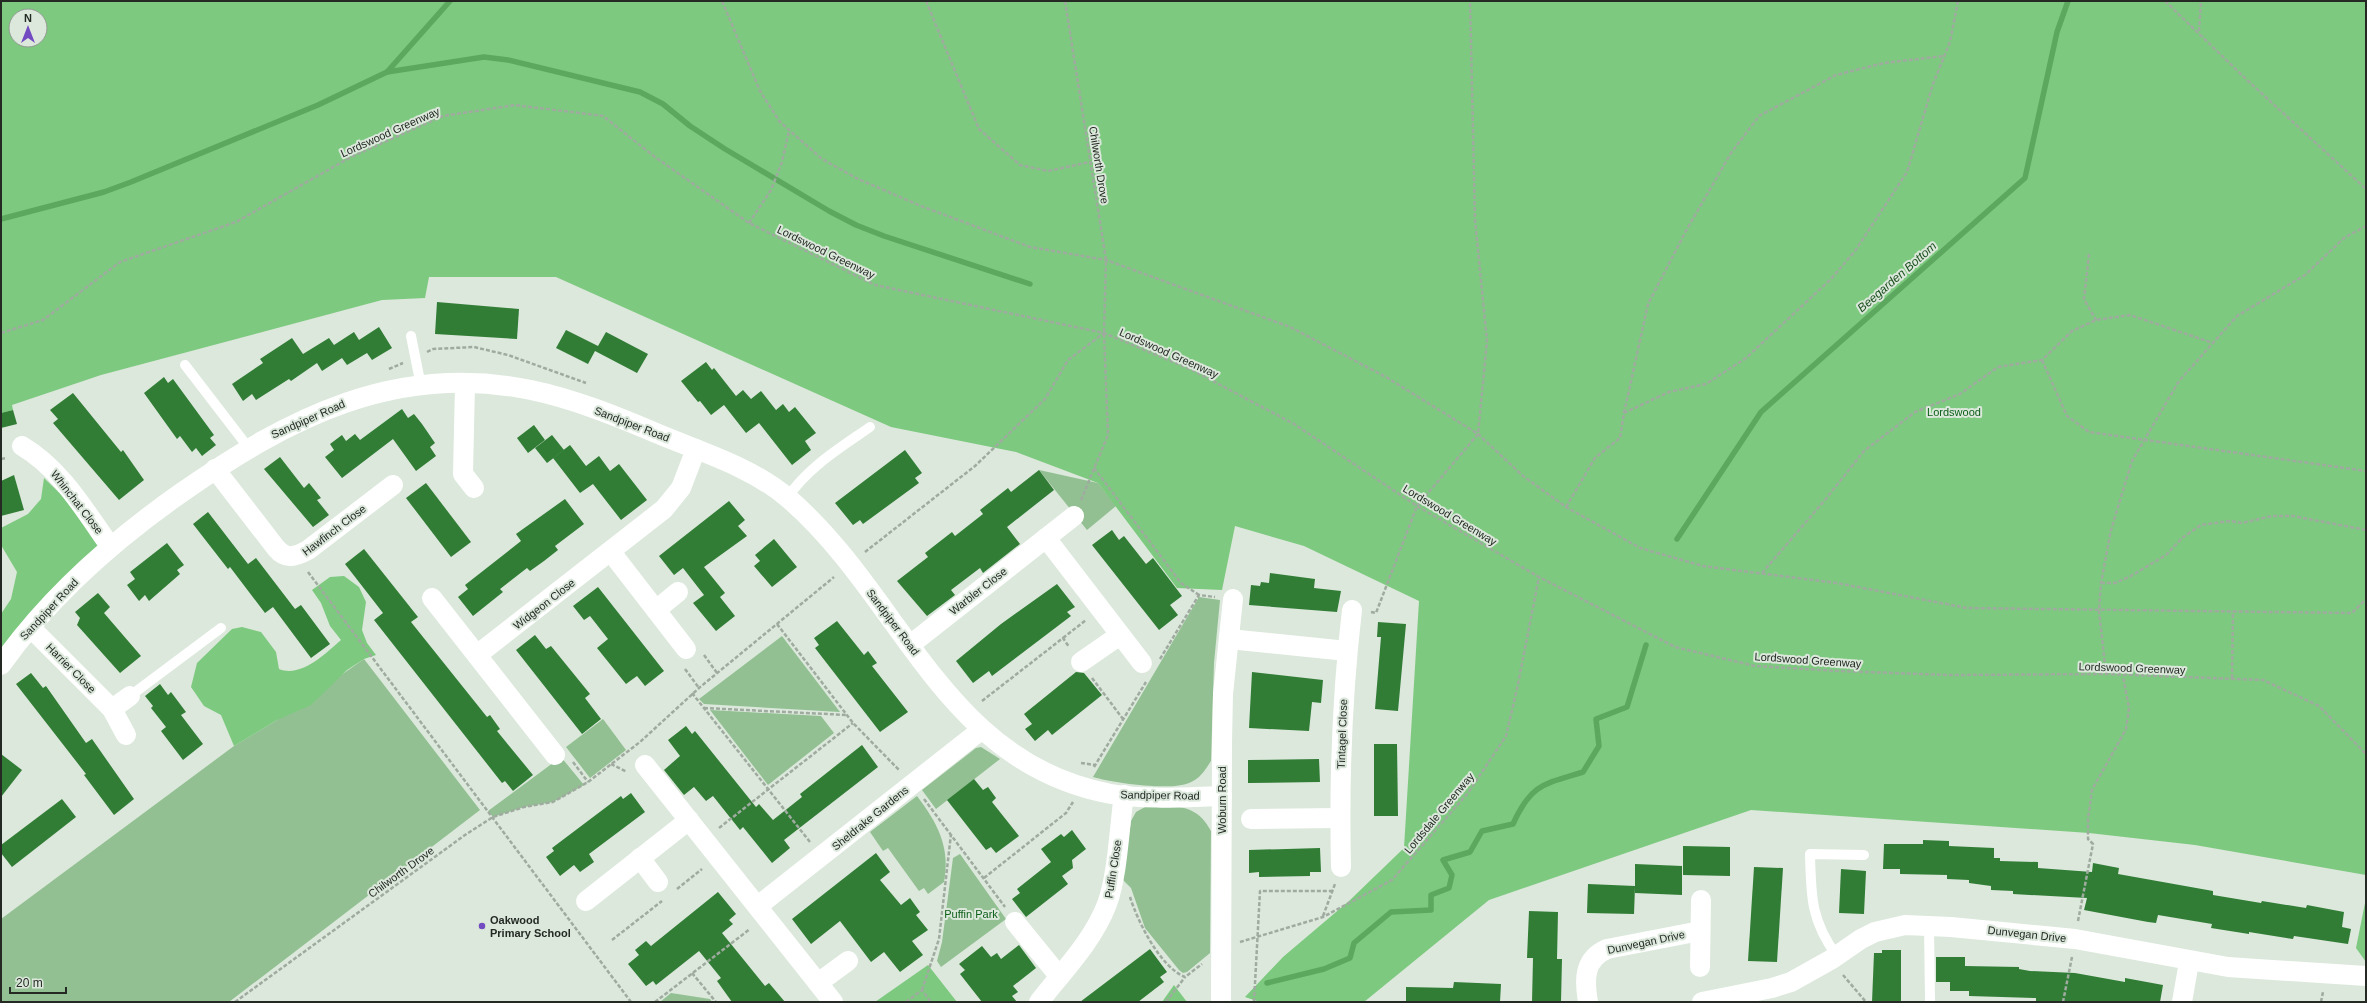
<svg xmlns="http://www.w3.org/2000/svg" width="2367" height="1003" font-family="Arial,sans-serif">
	<style>
		.green { fill: #92c092 }
		.forest { fill: #7dc97f; fill-rule: evenodd }
		.lines { fill: none; stroke-linecap: round; stroke-linejoin: round }
		.stream { stroke: #5da85f; stroke-width: 5.5 }
		.building { fill: #317d36 }
		.path { stroke: #a0aba0; stroke-width: 2.5; stroke-dasharray: 4 2; stroke-linecap: butt }
		.service { stroke: #fff; stroke-width: 10 }
		.minor { stroke: #fff; stroke-width: 20 }
		.poi-dot { fill: #724ac2; stroke: #dbe8db; stroke-width: 1.5 }
		.labels { text-anchor: middle; dominant-baseline: central; stroke-width: 4; stroke-linejoin: round; paint-order: stroke }
		.street-label { font-size: 11px; fill: #242924; stroke: #dbe8db }
		.park-label { font-size: 11px; fill: #0c5e18; stroke: #dbe8db }
		.poi-label { font-size: 11px; font-weight: bold; fill: #242924; stroke: #dbe8db; text-anchor: start }
		.water-label { font-size: 12px; font-style: italic; fill: #1d5120; stroke: #dbe8db }
	</style>
	<rect width="100%" height="100%" fill="#dbe8db"/>
	<g class="green">
		<polygon points="1039,470 1098,483 1116,506 1087,530"/>
		<path d="M1199,597L1220,600L1214,663L1211,761C1205,770 1200,779 1189,783C1171,791 1113,783 1093,777Z"/>
		<polygon points="782,636 840,712 704,704 699,699"/>
		<polygon points="364,659 480,810 229,1002 1,1002 1,919 234,746 277,720"/>
		<polygon points="710,710 821,716 834,733 768,785"/>
		<polygon points="603,719 626,750 590,778 566,747"/>
		<polygon points="981,747 1000,759 936,809 922,790 976,748"/>
		<polygon points="561,757 584,785 553,802 524,807 493,817 488,811"/>
		<path d="M917,796C937,822 951,848 944,882L928,894L924,888L919,891L888,848L883,851L870,832Z"/>
		<path d="M1145,807C1173,807 1195,801 1211,831L1210,953L1187,972L1183,973L1179,970L1145,928L1131,888L1123,880L1131,821L1136,812Z"/>
		<polygon points="960,854 1006,919 941,967 937,961 942,942 953,858"/>
		<polygon points="671,993 710,999 712,1002 660,1002"/>
	</g>
	<g class="forest">
		<path d="M1,1H2366V875L2195,845L2089,833L1751,810L1489,900L1364,1002H1260L1245,997L1283,957L1349,901L1404,848L1419,601L1304,546L1235,526L1222,590L1177,588L1098,483L1016,452L891,427L556,277H429L425,298L382,300L101,375L12,405L13,410L1,413ZM16,16H40V40H16Z"/>
		<polygon points="44,478 80,513 99,547 1,650 1,614 11,599 17,572 1,545 1,528 28,514 41,499"/>
		<path d="M344,576L359,587L366,602L362,630L367,643L376,655L364,659L347,670L311,705L277,720L234,746L221,715L204,706L191,687L197,663L232,629L242,627L261,632L276,652L279,669C301,678 325,654 341,640L330,626L321,603L312,590L330,577Z"/>
		<polygon points="2366,898 2366,962 2356,948"/>
		<polygon points="928,965 957,1002 875,1002"/>
		<polygon points="1174,985 1187,1002 1162,1002"/>
	</g>
	<g class="lines">
		<g class="stream">
			<polyline points="387,72 450,1"/>
			<polyline points="1,219 104,192 131,182 318,105 387,72 484,57 508,60 640,92 663,104 690,126 725,149 829,211 856,225 884,236 1030,284"/>
			<polyline points="1677,539 1761,412 2025,178 2057,32 2068,1"/>
			<path d="M1267,983L1324,969L1350,958L1354,943L1391,912L1431,910V895L1449,888L1452,875L1443,860L1470,852L1482,831L1513,824C1531,784 1544,784 1583,772L1599,746L1596,719L1627,707L1646,645"/>
		</g>
	</g>
	<g class="building">
		<polygon points="437,302 519,309 517,339 435,334"/>
		<polygon points="379,327 392,348 372,360 367,353 347,365 342,358 322,371 317,363 291,381 289,379 256,400 252,394 243,401 232,384 263,363 260,359 292,338 303,354 329,338 334,345 354,332 359,340"/>
		<polygon points="566,330 598,346 606,332 648,354 637,373 595,351 588,364 556,348"/>
		<polygon points="706,362 712,370 714,368 736,396 743,390 751,399 761,391 776,410 783,404 789,412 795,407 816,433 805,441 811,450 792,465 759,423 746,433 724,405 711,415 700,401 698,402 681,381"/>
		<polygon points="164,377 168,383 173,379 214,435 210,438 216,445 202,456 196,448 192,452 180,436 177,439 144,393"/>
		<polygon points="73,393 121,452 123,450 144,480 119,500 53,423 58,419 50,410"/>
		<polygon points="402,409 408,418 414,414 422,424 435,443 430,447 436,456 416,471 393,439 342,478 325,457 334,450 330,444 342,435 346,441 355,434 360,440"/>
		<polygon points="13,410 17,424 1,428 1,413"/>
		<polygon points="534,425 545,440 528,453 517,438"/>
		<polygon points="552,435 564,450 547,463 535,448"/>
		<polygon points="570,445 586,466 599,456 610,471 619,464 647,500 621,520 593,484 580,493 553,458"/>
		<polygon points="905,450 922,473 915,478 919,483 863,524 860,520 853,525 835,503"/>
		<polygon points="280,457 304,488 309,483 321,498 317,500 329,515 313,527 264,469"/>
		<polygon points="1039,470 1054,490 1007,527 1020,544 983,573 980,568 951,590 955,595 927,616 897,581 928,557 925,553 952,532 955,536 983,514 980,510 1008,488 1011,492"/>
		<polygon points="14,475 24,510 1,516 1,481"/>
		<polygon points="426,483 471,542 451,557 406,498"/>
		<polygon points="565,499 584,524 555,546 558,550 544,561 530,571 527,568 500,589 503,592 473,616 458,597 468,589 465,585 521,541 516,534"/>
		<polygon points="729,501 745,520 738,526 747,536 704,567 725,593 720,597 735,616 716,631 693,603 704,595 683,568 674,575 659,556"/>
		<polygon points="208,512 248,564 256,558 295,609 301,605 330,644 311,658 273,607 265,613 230,567 228,569 193,524"/>
		<polygon points="1112,530 1119,540 1124,536 1146,564 1153,558 1182,596 1170,605 1178,615 1159,630 1092,545"/>
		<polygon points="774,539 797,567 772,587 754,566 760,561 755,555"/>
		<polygon points="167,543 184,565 177,570 180,574 149,601 145,595 139,601 127,585 135,579 130,572"/>
		<polygon points="364,549 418,617 411,622 487,717 490,715 500,729 497,731 533,775 513,791 505,781 502,783 374,620 383,613 345,564"/>
		<polygon points="1270,573 1315,579 1314,588 1341,591 1337,612 1249,605 1251,585 1260,586 1261,582 1269,583"/>
		<polygon points="1057,584 1075,607 1067,612 1071,616 992,676 989,671 973,683 956,661 1001,624"/>
		<polygon points="598,587 664,671 645,686 637,676 626,684 597,648 608,639 590,616 584,620 573,606"/>
		<polygon points="98,593 110,607 104,613 141,656 120,673 77,625 80,618 75,612"/>
		<polygon points="837,621 864,655 868,651 877,663 872,666 908,712 880,732 815,648 819,645 814,638"/>
		<polygon points="1378,622 1406,624 1398,711 1375,709 1381,637 1377,637"/>
		<polygon points="535,635 546,649 551,646 590,694 585,698 601,719 582,734 516,650"/>
		<polygon points="1076,672 1084,673 1102,695 1052,735 1048,730 1035,741 1025,729 1032,724 1024,714"/>
		<polygon points="1252,672 1323,680 1321,703 1312,702 1309,731 1249,728"/>
		<polygon points="31,673 43,688 46,686 86,743 92,739 134,799 114,815 84,775 86,774 16,684"/>
		<polygon points="160,684 168,695 171,692 186,712 181,715 203,744 183,760 161,731 166,727 151,708 153,706 145,696"/>
		<polygon points="686,726 692,734 695,731 756,807 759,804 773,820 802,797 800,794 862,745 878,767 784,840 790,848 772,863 743,827 740,830 713,796 706,801 694,787 684,795 664,770 680,756 668,740"/>
		<polygon points="1374,744 1397,744 1398,816 1374,816"/>
		<polygon points="1,754 22,770 1,797"/>
		<polygon points="1319,759 1320,782 1248,783 1248,760"/>
		<polygon points="974,779 983,790 988,787 996,798 992,802 1019,836 996,853 991,847 986,850 947,800"/>
		<polygon points="631,793 645,812 589,854 594,862 580,872 574,865 560,876 546,857 554,851 552,848 621,796 623,799"/>
		<polygon points="62,799 76,817 12,867 1,853 1,845"/>
		<polygon points="1072,830 1086,849 1072,860 1073,868 1062,876 1068,884 1026,917 1012,899 1020,893 1017,889 1051,862 1041,849 1061,834 1064,837"/>
		<polygon points="1923,840 1949,841 1949,846 1994,848 1994,858 2000,858 2000,861 2038,862 2038,868 2092,872 2093,863 2119,868 2118,874 2213,891 2213,895 2261,903 2262,901 2306,908 2307,905 2344,912 2342,927 2351,929 2348,944 2294,936 2293,939 2249,932 2249,934 2211,928 2212,924 2158,915 2156,923 2148,922 2084,910 2087,898 2013,894 2013,891 1991,890 1991,886 1969,883 1969,880 1947,879 1947,875 1900,874 1900,869 1883,869 1884,844 1923,844"/>
		<polygon points="1683,846 1730,847 1730,876 1683,875"/>
		<polygon points="1320,848 1321,872 1310,872 1310,876 1259,877 1259,872 1249,873 1249,850"/>
		<polygon points="876,853 890,872 880,880 901,905 910,898 920,912 916,915 928,930 912,941 923,955 900,972 884,952 871,962 840,921 811,944 792,919"/>
		<polygon points="1635,864 1682,866 1682,895 1635,893 1635,887 1634,914 1587,913 1588,884 1635,886"/>
		<polygon points="1754,867 1783,868 1777,962 1748,961"/>
		<polygon points="1841,869 1866,871 1864,914 1839,913"/>
		<polygon points="718,892 736,914 729,920 733,924 722,933 765,986 769,983 785,1002 732,1002 717,981 721,978 699,951 656,985 653,981 646,986 628,964 639,955 635,950 646,941 651,946"/>
		<polygon points="1529,911 1558,912 1557,959 1562,959 1561,1002 1532,1002 1533,958 1527,958"/>
		<polygon points="1019,945 1036,968 1013,986 1018,992 1012,996 1017,1002 982,1002 960,974 965,970 959,964 982,946 991,957 997,953 1001,959"/>
		<polygon points="1150,949 1167,972 1160,977 1164,982 1138,1002 1080,1002"/>
		<polygon points="1882,950 1901,950 1901,1002 1872,1002 1874,953 1882,953"/>
		<polygon points="1936,957 1965,957 1965,966 2019,967 2019,969 2030,971 2075,973 2125,982 2125,978 2163,985 2160,1002 2036,1001 2036,998 1969,996 1969,991 1950,991 1950,982 1936,982"/>
		<polygon points="1454,982 1501,984 1500,1002 1406,1002 1406,987 1453,988"/>
	</g>
	<g class="lines">
		<g class="path">
			<polyline points="722,1 760,91 780,122 822,159 858,179 921,206 1030,247 1106,260 1290,327 1386,377 1478,434 1523,476 1566,507 1640,548 1703,566 1837,583 1967,608 2352,613 2366,599"/>
			<polyline points="926,1 979,129 1020,165 1048,171 1090,162"/>
			<polyline points="1065,1 1106,260 1104,333 1108,435 1081,500"/>
			<polyline points="2165,1 2246,79 2366,189"/>
			<polyline points="2199,31 2201,1"/>
			<polyline points="749,223 771,190 782,162 789,131"/>
			<polyline points="2089,254 2084,299 2096,320"/>
			<polyline points="1,333 43,320 120,262 236,222 351,157 443,116 515,105 603,116 655,157 749,223 875,285 1104,333 1192,370 1294,424 1417,506 1539,577 1675,647 1755,666 1838,671 1949,675 2106,674 2263,680 2319,706 2366,754"/>
			<polyline points="427,352 433,349 474,347 508,355 586,383"/>
			<polyline points="2042,360 2067,416 2089,432 2366,471"/>
			<polyline points="389,369 403,363"/>
			<polyline points="1624,413 1648,304 1687,229 1731,153 1759,116 1836,75 1884,63 1944,56"/>
			<polyline points="1,459 7,458"/>
			<polyline points="1094,468 1181,583 1199,595"/>
			<polyline points="1566,507 1595,458 1620,438 1624,413 1669,392 1706,384 1746,358 1831,279 1855,251 1907,172 1933,84 1950,42 1958,1"/>
			<polyline points="865,552 975,466 1045,399 1068,360 1104,333"/>
			<polyline points="308,572 631,1002"/>
			<polyline points="1762,573 1825,500 1864,451 1915,412 1960,394 1998,367 2042,360 2072,331 2096,320 2130,315 2213,343"/>
			<polyline points="2101,583 2115,583 2131,576 2166,555 2182,538 2201,525 2230,521 2242,523 2272,516 2293,516 2366,530"/>
			<polyline points="1371,612 1376,613 1417,506 1478,434 1487,341 1475,220 1470,1"/>
			<polyline points="777,624 853,723 900,771"/>
			<polyline points="1063,638 1086,620"/>
			<polyline points="704,655 717,673"/>
			<polyline points="1160,659 1199,595 1215,597"/>
			<polyline points="685,669 699,688"/>
			<polyline points="2106,674 2099,611 2101,583 2111,530 2132,461 2179,381 2237,316 2305,275 2344,238 2366,226"/>
			<polyline points="1092,678 1123,719"/>
			<polyline points="2232,678 2233,611"/>
			<polyline points="692,693 810,842"/>
			<polyline points="982,701 1063,638 1069,647"/>
			<polyline points="704,708 847,715"/>
			<polyline points="573,762 588,782"/>
			<polyline points="1081,763 1095,765"/>
			<polyline points="611,764 627,772"/>
			<polyline points="1094,767 1146,682"/>
			<polyline points="924,799 1005,907"/>
			<polyline points="719,828 853,723"/>
			<polyline points="984,878 1066,813 1073,802"/>
			<polyline points="677,889 702,869"/>
			<path d="M1130,897C1138,922 1160,967 1185,977L1202,964"/>
			<polyline points="1323,916 1335,884"/>
			<polyline points="2078,921 2093,844 2088,839 2088,819 2092,790 2126,729 2129,708 2123,676"/>
			<polyline points="612,940 662,901"/>
			<polyline points="1240,942 1323,917 1392,880 1468,793 1506,736 1517,689 1539,577"/>
			<polyline points="692,973 716,1002"/>
			<polyline points="1843,975 1866,1002"/>
			<polyline points="922,990 939,939 951,834"/>
			<polyline points="235,1002 465,835 493,817 524,807 553,802 588,782 640,742 699,688 834,577"/>
			<polyline points="655,1002 750,929"/>
			<polyline points="906,1002 922,990 931,1002"/>
			<polyline points="1166,1002 1185,977"/>
			<polyline points="1254,1002 1260,891 1333,891"/>
			<polyline points="2063,1002 2072,957"/>
			<polyline points="2321,1002 2323,992"/>
		</g>
		<g class="service">
			<polyline points="411,336 421,386"/>
			<polyline points="185,365 248,447"/>
			<path d="M787,498C808,467 840,448 870,427"/>
			<polyline points="130,696 221,628"/>
			<polyline points="1929,925 1930,1002"/>
			<path d="M1837,956C1811,921 1811,897 1810,854L1864,855"/>
		</g>
		<g class="minor">
			<polyline points="465,384 463,474 474,488"/>
			<path d="M22,446C61,469 85,511 110,546"/>
			<path d="M215,469L276,548C286,560 295,557 308,550L393,485"/>
			<polyline points="1046,538 1142,663"/>
			<polyline points="611,552 686,649"/>
			<polyline points="432,598 555,755"/>
			<polyline points="656,610 678,592"/>
			<polyline points="31,628 112,709 126,735"/>
			<polyline points="1229,639 1347,651"/>
			<polyline points="910,645 1074,516"/>
			<polyline points="477,655 664,509 681,488 696,449"/>
			<polyline points="1081,662 1120,635"/>
			<path d="M1,665C49,597 114,540 181,493C288,418 396,362 531,390C574,399 616,416 656,433C701,452 750,466 788,498C903,597 943,763 1111,794C1148,800 1185,797 1222,796"/>
			<polyline points="112,709 130,696"/>
			<polyline points="645,765 833,1002"/>
			<polyline points="1251,819 1340,818"/>
			<polyline points="640,858 658,882"/>
			<path d="M1341,867C1339,781 1342,695 1352,610"/>
			<polyline points="586,901 689,820"/>
			<polyline points="758,906 981,730"/>
			<polyline points="1015,922 1059,976"/>
			<polyline points="1700,967 1701,900"/>
			<polyline points="818,983 848,961"/>
			<path d="M1039,1002C1063,971 1093,941 1107,904C1118,874 1119,828 1124,795"/>
			<polyline points="1221,1002 1222,744 1223,694 1233,599"/>
			<path d="M1588,1002C1584,979 1584,959 1607,949L1700,931"/>
			<polyline points="1702,1002 1772,988 1791,982 1832,959 1861,939 1875,932 1905,925 1951,927 2075,939 2228,967 2366,976"/>
			<polyline points="2182,1002 2189,962"/>
		</g>
	</g>
	<circle class="poi-dot" cx="482" cy="926" r="4"/>
	<g class="labels">
		<g class="street-label">
			<text transform="translate(390 132) rotate(-24)">Lordswood Greenway</text>
			<text transform="translate(1099 165) rotate(81)">Chilworth Drove</text>
			<text transform="translate(826 252) rotate(26)">Lordswood Greenway</text>
			<text transform="translate(1169 353) rotate(24)">Lordswood Greenway</text>
			<text transform="translate(308 419) rotate(-24)">Sandpiper Road</text>
			<text transform="translate(632 424) rotate(21)">Sandpiper Road</text>
			<text transform="translate(77 502) rotate(52)">Whinchat Close</text>
			<text transform="translate(1450 515) rotate(31)">Lordswood Greenway</text>
			<text transform="translate(334 530) rotate(-37)">Hawfinch Close</text>
			<text transform="translate(978 591) rotate(-38)">Warbler Close</text>
			<text transform="translate(544 604) rotate(-38)">Widgeon Close</text>
			<text transform="translate(49 609) rotate(-47)">Sandpiper Road</text>
			<text transform="translate(893 622) rotate(53)">Sandpiper Road</text>
			<text transform="translate(1808 660) rotate(4)">Lordswood Greenway</text>
			<text transform="translate(71 668) rotate(45)">Harrier Close</text>
			<text transform="translate(2132 668) rotate(2)">Lordswood Greenway</text>
			<text transform="translate(1342 734) rotate(-88)">Tintagel Close</text>
			<text transform="translate(1160 795) rotate(1)">Sandpiper Road</text>
			<text transform="translate(1222 800) rotate(-90)">Woburn Road</text>
			<text transform="translate(1439 813) rotate(-50)">Lordsdale Greenway</text>
			<text transform="translate(870 818) rotate(-39)">Sheldrake Gardens</text>
			<text transform="translate(1113 869) rotate(-81)">Puffin Close</text>
			<text transform="translate(401 872) rotate(-36)">Chilworth Drove</text>
			<text transform="translate(2027 934) rotate(6)">Dunvegan Drive</text>
			<text transform="translate(1646 942) rotate(-12)">Dunvegan Drive</text>
		</g>
		<g class="park-label">
			<text x="1954" y="412">Lordswood</text>
			<text x="971" y="914">Puffin Park</text>
		</g>
		<g class="poi-label">
			<text x="490" y="920">Oakwood<tspan x="490" dy="13">Primary School</tspan></text>
		</g>
		<g class="water-label">
			<text transform="translate(1897 277) rotate(-41)">Beegarden Bottom</text>
		</g>
	</g>
	<rect width="2367" height="1003" fill="none" stroke="#242924" stroke-width="4"/>
	<g transform="translate(28 28)"><circle r="19" fill="#dbe8db" stroke="#929c92"/>
	<path d="M0-3L7 15L0 10L-7 15Z" fill="#724ac2"/>
	<text y="-6" font-size="11" font-weight="bold" text-anchor="middle" fill="#242924">N</text>
	</g>
	<path d="M10 987v6h56v-6" fill="none" stroke="#242924" stroke-width="2"/>
	<text x="16" y="987" font-size="12" fill="#242924" stroke="#dbe8db" stroke-width="3" paint-order="stroke">20 m</text>
</svg>
